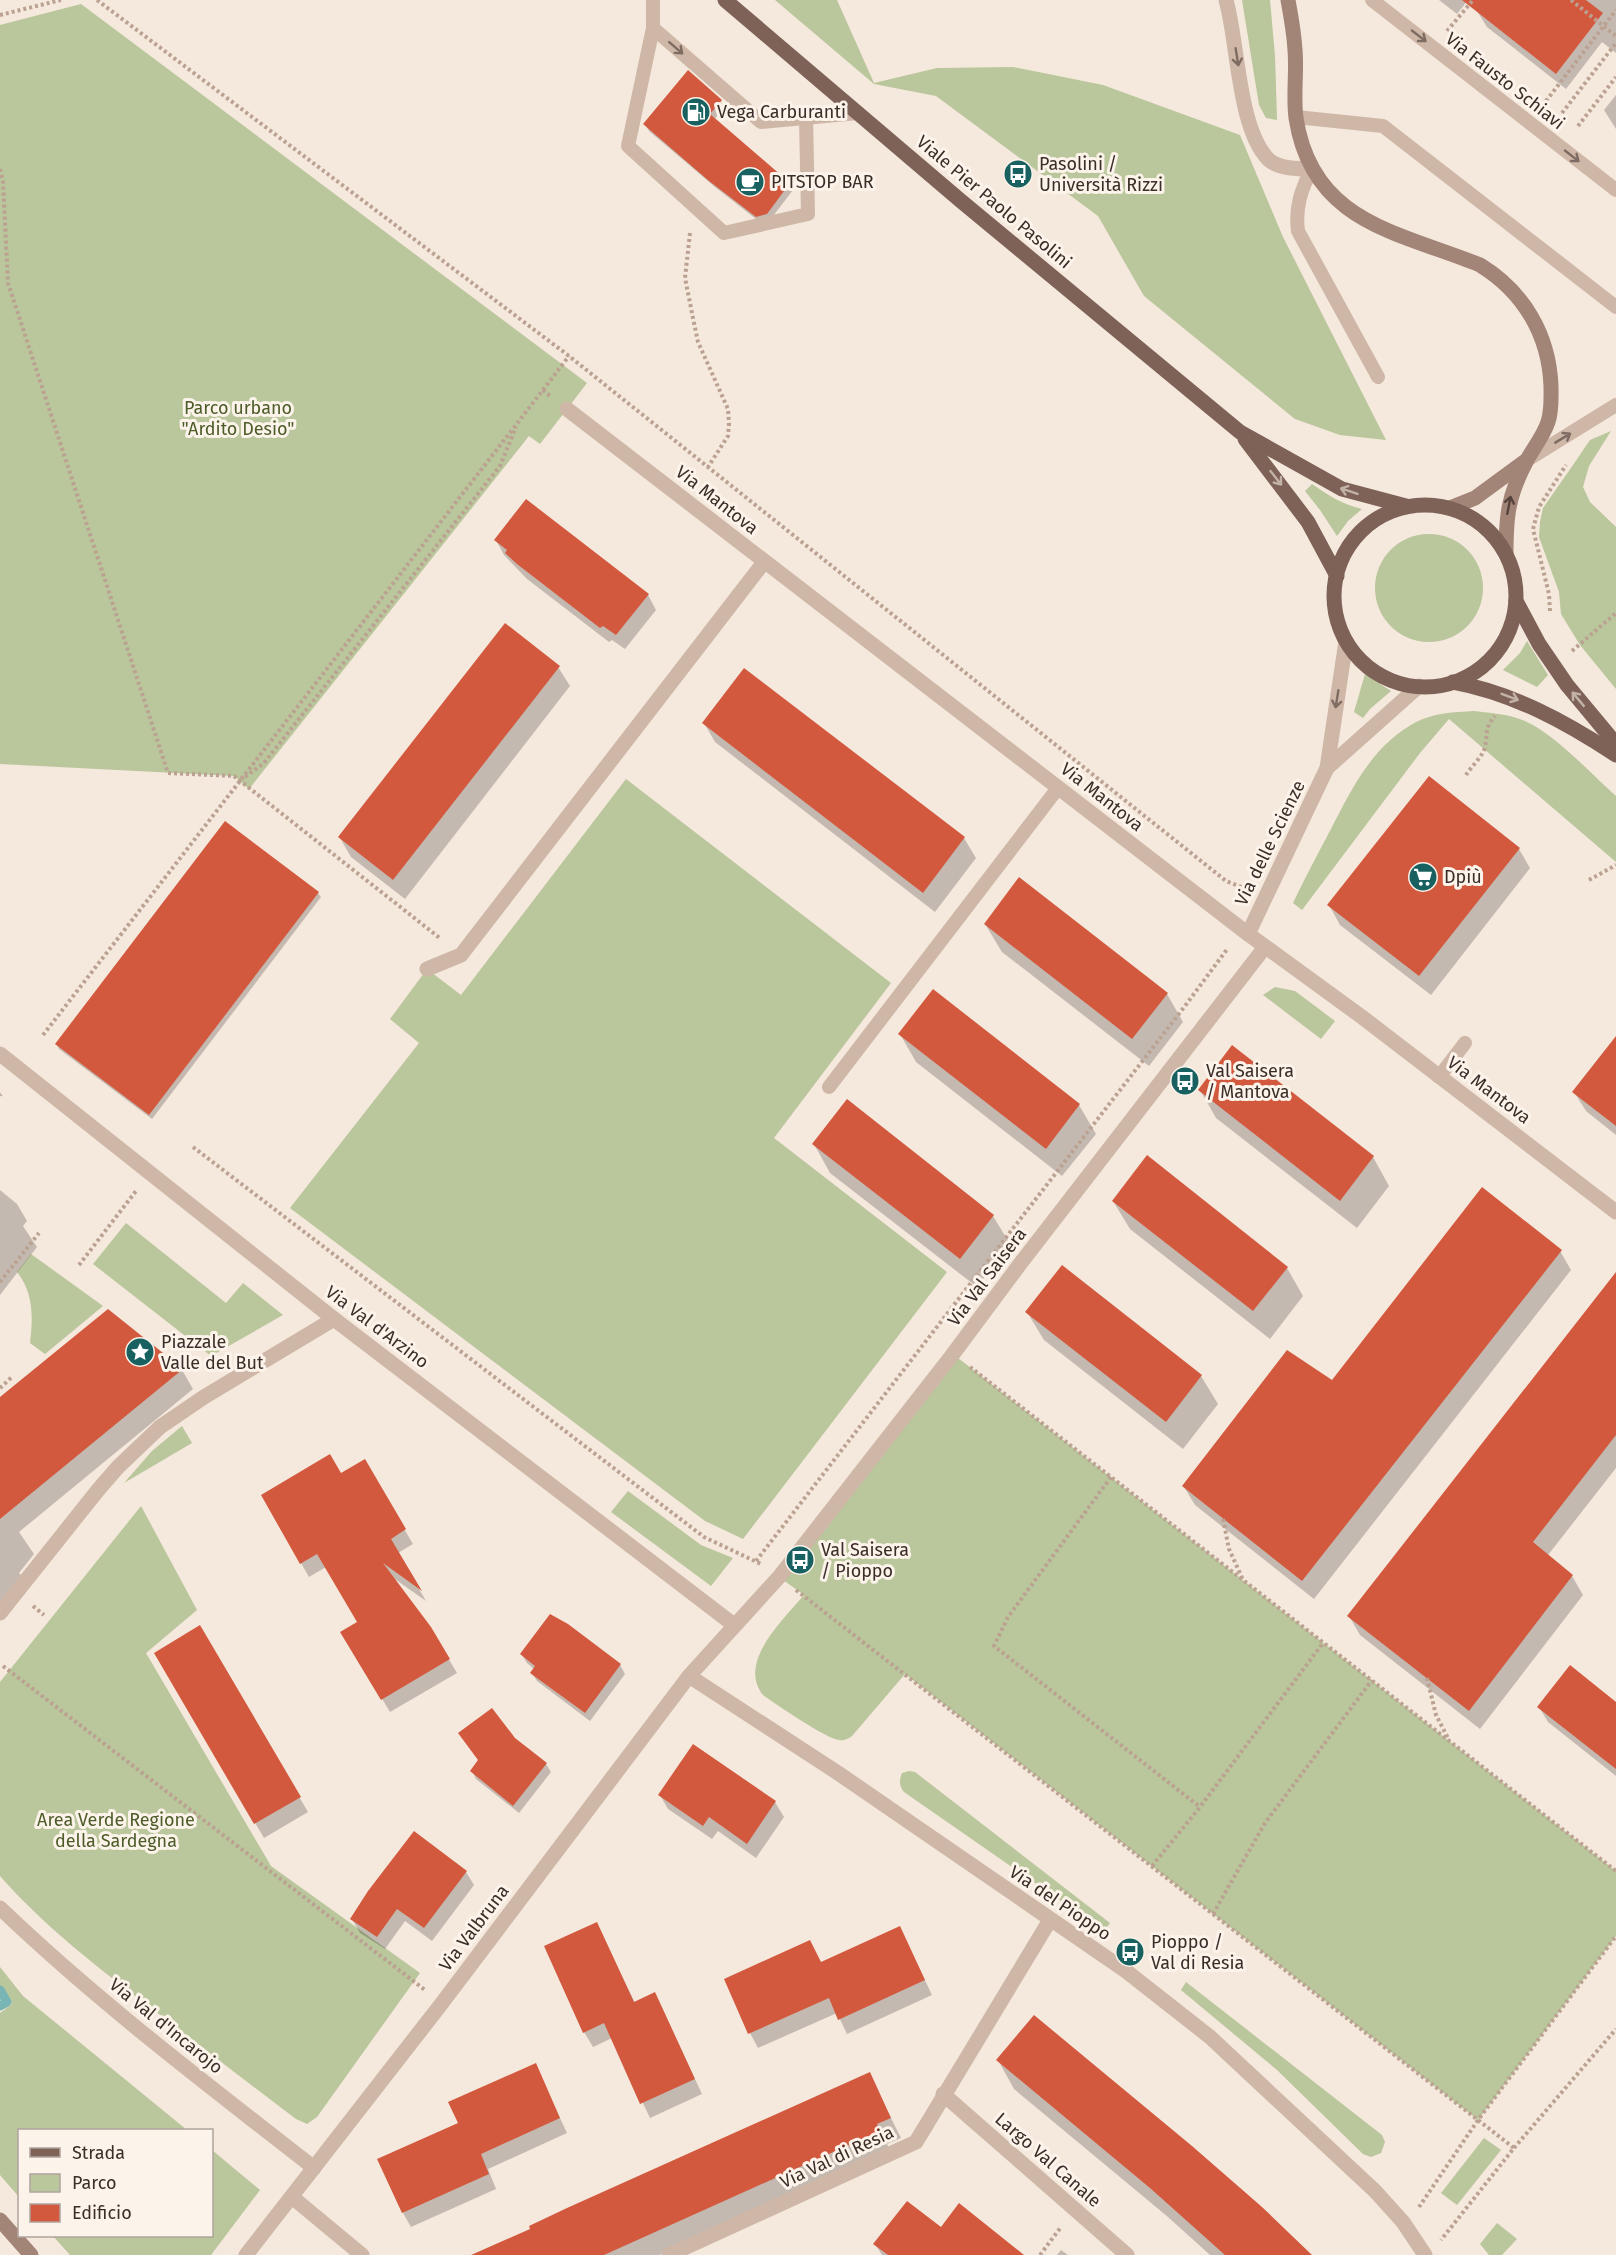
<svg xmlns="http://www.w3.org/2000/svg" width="1616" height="2255" font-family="'Fira Sans',sans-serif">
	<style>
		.green { fill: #bac69b }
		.shadow { fill: #0003 }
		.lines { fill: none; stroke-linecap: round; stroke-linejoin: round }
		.stream { stroke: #79b5b4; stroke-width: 9 }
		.building { fill: #d2593e }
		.path { stroke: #bba191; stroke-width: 4; stroke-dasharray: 3 3; stroke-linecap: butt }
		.lane { stroke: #cfb7a7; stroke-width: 14 }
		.street { stroke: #cfb7a7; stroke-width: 15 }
		.secondary { stroke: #a38578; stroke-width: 15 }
		.primary { stroke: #7e6258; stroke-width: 15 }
		.oneway { stroke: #7e6b62 }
		.oneway2 { stroke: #c3b2a8 }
		.oneway3 { stroke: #55433d }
		.labels { text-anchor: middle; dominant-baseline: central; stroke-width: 6; stroke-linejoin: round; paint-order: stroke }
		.street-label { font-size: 18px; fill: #3b2d29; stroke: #fcf3ea }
		.poi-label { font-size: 18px; fill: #3b2d29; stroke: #fcf3ea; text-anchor: start }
		.park-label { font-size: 18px; fill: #4d5c29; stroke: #fcf3ea }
	</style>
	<rect width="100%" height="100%" fill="#f5e8dd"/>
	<g class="green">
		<polygon points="775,0 837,0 874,83 937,68 1013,67 1103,85 1240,135 1283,237 1386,440 1340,435 1295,419 1144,296 1098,216 936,96 874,84"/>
		<polygon points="1242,0 1270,0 1275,56 1277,120 1266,118 1259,105"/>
		<polygon points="81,4 587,383 540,444 529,436 249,789 234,776 0,764 0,25"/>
		<polygon points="1611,431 1589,466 1583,487 1590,502 1616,527 1616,689 1580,645 1561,614 1559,592 1539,537 1540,522 1543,508 1573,465 1590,440"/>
		<path d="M1312,484C1329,496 1342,504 1362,509L1348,521L1337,536L1320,510L1305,491Z"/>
		<circle cx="1429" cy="588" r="54"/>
		<polygon points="1527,641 1548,675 1537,687 1503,670 1520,653"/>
		<polygon points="1365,674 1391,691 1370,709 1363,718 1354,712"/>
		<path d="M1474,711C1491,713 1509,714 1525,721C1556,735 1590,773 1616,796V862L1449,719L1420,753L1302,910L1293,903C1305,878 1318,853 1331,829C1352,788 1373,745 1416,722C1434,713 1454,712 1474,711Z"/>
		<polygon points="626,779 891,983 774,1138 947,1272 743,1539 705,1521 290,1208 419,1043 390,1019 427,969 461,995"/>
		<polygon points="1275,987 1295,991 1335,1021 1321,1039 1263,995"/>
		<polygon points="126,1223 226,1303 243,1283 283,1315 211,1356 93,1264"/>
		<path d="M31,1254L103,1306L45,1354L30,1343C33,1318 34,1293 17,1272Z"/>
		<path d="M953,1354L1616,1871V1936L1478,2120L905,1674L852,1736C848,1739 844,1741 839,1740C825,1738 777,1705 763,1695C737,1662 783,1620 804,1595L779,1577Z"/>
		<polygon points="182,1426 192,1443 124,1483 152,1451"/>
		<polygon points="628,1491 701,1545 733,1558 711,1586 611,1512"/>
		<path d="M141,1506L197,1610L146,1653L271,1866L420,1973L317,2117L307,2124L296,2119C247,2082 199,2045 151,2008C98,1968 44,1926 0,1876V1682Z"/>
		<path d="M909,1771L915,1772L1110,1923L1104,1931L904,1792C899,1786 899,1780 902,1773Z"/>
		<polygon points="0,1967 23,1996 187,2130 20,2130 19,2197 0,2175 0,2013 12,2004 0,1987"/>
		<polygon points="1186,1982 1382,2135 1385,2142 1381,2153 1371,2157 1363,2154 1277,2070 1181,1990"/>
		<polygon points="1484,2138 1501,2150 1457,2205 1441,2193"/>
		<polygon points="212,2150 260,2190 211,2255 70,2255 53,2236 212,2236"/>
		<polygon points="1497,2223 1517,2239 1502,2255 1489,2255 1480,2244"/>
	</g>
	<g class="shadow">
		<polygon points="1439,0 1468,0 1457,14"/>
		<polygon points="1486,0 1616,0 1616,53 1602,42 1566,89 1487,27 1477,11"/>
		<polygon points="1616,95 1616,129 1604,110"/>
		<polygon points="720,101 724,107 714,120 789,184 793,190 770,220 761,223 715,187 649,131 645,124"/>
		<polygon points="496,540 648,595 656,610 625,649 612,640 609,642 527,579 504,555"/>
		<polygon points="558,667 570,686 405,899 351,857 340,838"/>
		<polygon points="744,670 964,838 976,858 935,912 715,742 704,723"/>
		<polygon points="1519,849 1530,868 1431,995 1340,925 1329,905"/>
		<polygon points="318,893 321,897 152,1119 59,1049 57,1045"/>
		<polygon points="985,924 1167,994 1183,1022 1149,1066 1002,952"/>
		<polygon points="900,1034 1079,1105 1096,1134 1062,1176 916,1062"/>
		<polygon points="1616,1039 1616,1135 1586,1111 1574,1092"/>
		<polygon points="1232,1047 1373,1157 1389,1186 1357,1228 1216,1118 1200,1090"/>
		<polygon points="814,1144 993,1216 1010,1244 977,1287 830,1173"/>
		<polygon points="0,1190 17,1204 27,1221 23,1226 37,1247 0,1295"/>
		<polygon points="1113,1201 1287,1268 1303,1296 1270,1339 1130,1229"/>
		<polygon points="1560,1251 1571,1270 1314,1599 1195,1505 1184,1487 1333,1382"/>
		<polygon points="1616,1295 1616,1468 1548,1555 1572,1576 1583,1595 1480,1729 1360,1635 1349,1616"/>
		<polygon points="1027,1312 1201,1376 1218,1404 1183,1449 1044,1340"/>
		<polygon points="182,1370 193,1389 19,1532 34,1554 19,1573 21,1575 0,1602 0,1399"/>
		<polygon points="364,1461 413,1544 398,1553 426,1601 392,1577 430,1628 457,1673 390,1712 342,1632 359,1622 326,1567 309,1577 263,1496 340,1475"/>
		<polygon points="200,1628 308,1812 264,1838 156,1654"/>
		<polygon points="522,1655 620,1665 625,1674 590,1721 537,1681 532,1673 535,1670 527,1663"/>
		<polygon points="1616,1703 1616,1776 1548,1722 1539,1707"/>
		<polygon points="513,1739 546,1764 551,1772 519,1813 476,1779 472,1771"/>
		<polygon points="693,1746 775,1802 784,1817 756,1858 718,1831 712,1839 668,1809 660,1795"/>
		<polygon points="466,1872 474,1885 432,1941 405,1921 385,1949 360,1933 352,1919"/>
		<polygon points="597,1924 635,2003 662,2008 702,2094 650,2118 612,2038 593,2047 584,2032"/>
		<polygon points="900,1928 932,1995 847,2034 837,2013 758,2048 750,2033 821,1963"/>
		<polygon points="998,2060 1310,2255 1210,2255 1168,2217 1014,2089"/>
		<polygon points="535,2065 567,2133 488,2169 496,2189 411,2227 403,2213 460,2124"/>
		<polygon points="869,2074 901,2138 887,2144 890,2151 659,2255 543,2255"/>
		<polygon points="941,2229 1021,2255 882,2255 875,2244"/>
		<polygon points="1061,2250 1068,2255 1057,2255"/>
	</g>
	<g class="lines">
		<polyline class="stream" points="0,1990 7,2002 0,2006"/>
	</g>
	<g class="building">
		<polygon points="1462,0 1586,0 1603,13 1556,74"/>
		<polygon points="688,70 722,100 710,114 790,183 767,214 756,217 709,181 643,124"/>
		<polygon points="526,499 649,594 616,635 603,626 600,628 539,581 517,564 505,553 507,550 494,540"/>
		<polygon points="505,623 560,666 393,880 338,837"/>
		<polygon points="744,668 965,837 923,893 702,723"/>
		<polygon points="1429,776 1520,848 1419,976 1327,905"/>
		<polygon points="225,821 319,892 149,1115 55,1044"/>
		<polygon points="1019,877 1168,993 1132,1039 984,924"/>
		<polygon points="933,989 1080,1104 1046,1149 898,1034"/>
		<polygon points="1616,1036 1616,1126 1572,1092"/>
		<polygon points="1232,1045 1374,1156 1340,1201 1198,1090"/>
		<polygon points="847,1099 994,1215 960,1259 812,1144"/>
		<polygon points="1147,1155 1288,1267 1253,1311 1112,1201"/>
		<polygon points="1482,1187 1562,1250 1302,1581 1182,1486 1287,1350 1332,1380"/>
		<polygon points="1062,1265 1202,1375 1166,1422 1025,1312"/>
		<polygon points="1616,1272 1616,1435 1533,1542 1573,1575 1469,1711 1347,1616"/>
		<polygon points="108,1309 183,1369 0,1519 0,1397"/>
		<polygon points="330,1454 341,1473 365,1459 406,1529 391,1539 422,1591 383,1563 431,1627 450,1659 381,1700 340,1632 357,1622 317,1554 300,1564 261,1495"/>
		<polygon points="550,1614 568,1624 621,1664 585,1713 530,1673 535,1666 520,1654"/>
		<polygon points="200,1625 301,1797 254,1824 154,1653"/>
		<polygon points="1570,1665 1616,1702 1616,1769 1537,1707"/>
		<polygon points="492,1708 515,1738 547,1763 513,1806 470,1771 478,1760 458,1733"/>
		<polygon points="693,1744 776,1801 747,1844 709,1817 703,1826 658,1795"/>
		<polygon points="414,1831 467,1871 424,1928 397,1909 377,1937 350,1919 368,1891"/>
		<polygon points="597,1922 634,2002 655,1992 695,2079 640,2104 604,2023 583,2033 544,1946"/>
		<polygon points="900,1926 925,1980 838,2020 829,1998 748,2034 724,1979 810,1940 821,1962"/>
		<polygon points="1034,2015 1192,2146 1262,2207 1312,2255 1225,2255 1150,2188 996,2060"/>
		<polygon points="536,2063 560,2118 481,2154 489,2174 402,2213 377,2159 458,2123 448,2102"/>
		<polygon points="870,2072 891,2118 877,2124 880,2131 604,2255 471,2255 530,2229 529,2226 567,2208"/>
		<polygon points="907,2201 941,2227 959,2203 1024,2255 888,2255 873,2244"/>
	</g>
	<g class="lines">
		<g class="path">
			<polyline points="97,0 569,356 1226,881 1244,888"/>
			<polyline points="1571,0 1616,36"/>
			<polyline points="0,15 61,0"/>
			<polyline points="1447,31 1473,0"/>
			<polyline points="1546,101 1616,10"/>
			<polyline points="1562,113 1616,43"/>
			<polyline points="1578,126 1616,77"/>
			<polyline points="0,169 3,181 8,283 168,773 234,776 441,939"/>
			<polyline points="690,233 685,278 694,323 698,342 728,409 729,424 728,436 708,467"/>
			<polyline points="543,390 569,356"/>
			<polyline points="1550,611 1549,594 1533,529 1539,507 1566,465"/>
			<polyline points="1572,651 1616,613"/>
			<path d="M1466,775C1471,767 1483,756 1485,747C1488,732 1484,729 1495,716"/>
			<polyline points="245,777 264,763 500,466 516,427"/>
			<polyline points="1589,880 1616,865"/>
			<polyline points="43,1035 543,390 550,396"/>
			<polyline points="0,1095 1,1094"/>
			<polyline points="193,1147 704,1537 761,1564"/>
			<polyline points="79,1265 136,1191"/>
			<polyline points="0,1282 39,1233"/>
			<polyline points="970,1367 1616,1871"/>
			<polyline points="0,1388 13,1376"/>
			<polyline points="1111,1477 1008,1617 994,1646 1200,1807"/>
			<polyline points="1223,1519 1229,1549 1243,1580"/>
			<polyline points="756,1561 1185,1006 1228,948"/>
			<polyline points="796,1590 1514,2148 1441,2240"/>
			<polyline points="33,1606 44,1615"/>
			<polyline points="3,1666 425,1990"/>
			<polyline points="1427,1678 1436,1715 1448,1738"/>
			<polyline points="1152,1866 1200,1807 1323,1643"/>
			<polyline points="1213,1914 1265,1823 1372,1680"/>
			<polyline points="1514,2148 1616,2029"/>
			<polyline points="1419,2207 1478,2120 1616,1936"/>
			<polyline points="1040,2255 1061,2227"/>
		</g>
		<g class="lane">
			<polyline points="653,0 653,28 761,122 858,113"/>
			<polyline points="1372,0 1616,190"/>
			<polyline points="653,28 628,146 724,233 808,214 806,118"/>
			<polyline points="1296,117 1383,126 1616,307"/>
			<path d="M1312,169C1301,189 1295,208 1298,231L1378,377"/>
			<polyline points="1527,460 1616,405"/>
			<polyline points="1439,1077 1465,1043"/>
			<polyline points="829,1087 1058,788"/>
		</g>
		<g class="street">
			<path d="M1226,0C1238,42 1238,128 1268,159C1278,169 1299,169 1312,169"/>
			<polyline points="567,409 1248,934 1362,1017 1616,1212"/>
			<polyline points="1327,768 1419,686"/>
			<polyline points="1248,934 1327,768 1346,641"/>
			<polyline points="427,969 461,955 764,562"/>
			<polyline points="0,1054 334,1319 734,1625"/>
			<polyline points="0,1613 98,1490 118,1467 160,1427 204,1397 334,1319"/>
			<polyline points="689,1676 838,1773 1126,1971 1210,2037 1375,2191 1403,2222 1425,2255"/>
			<path d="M0,1908C98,2002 207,2084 314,2168"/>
			<polyline points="943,2094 1127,2255"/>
			<polyline points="292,2197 362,2255"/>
			<polyline points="246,2255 442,2003 689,1676 779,1577 953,1354 1020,1264 1265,947"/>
			<polyline points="669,2255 916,2142 1050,1920"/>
		</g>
		<g class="secondary">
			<path d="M1288,0C1291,16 1294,33 1295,50C1297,72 1293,96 1296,118C1312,223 1399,232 1480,265C1524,292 1549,335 1551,386C1551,398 1552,410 1548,422C1543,437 1533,448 1526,462C1508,496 1506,516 1506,554"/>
			<polyline points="1450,508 1475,498 1524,462"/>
			<polyline points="0,2220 31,2255"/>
		</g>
		<g class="primary">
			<polyline points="725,0 961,201 1240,432 1342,489 1406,506"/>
			<polyline points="1245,439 1308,522 1337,576"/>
			<circle cx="1425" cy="596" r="91"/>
			<polyline points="1516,601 1539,644 1567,685 1616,744"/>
			<path d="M1453,682C1513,693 1566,722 1616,755"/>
		</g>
	</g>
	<defs><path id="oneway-shaft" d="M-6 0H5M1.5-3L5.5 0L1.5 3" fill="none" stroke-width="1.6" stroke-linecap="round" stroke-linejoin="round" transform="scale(1.5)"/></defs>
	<g class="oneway">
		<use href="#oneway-shaft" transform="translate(1419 36) rotate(38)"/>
		<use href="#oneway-shaft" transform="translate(676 48) rotate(41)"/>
		<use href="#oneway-shaft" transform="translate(1237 57) rotate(81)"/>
		<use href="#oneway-shaft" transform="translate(1572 156) rotate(38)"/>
		<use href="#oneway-shaft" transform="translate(1563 438) rotate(-31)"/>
		<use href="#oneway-shaft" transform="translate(1337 699) rotate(99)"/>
	</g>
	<g class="oneway2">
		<use href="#oneway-shaft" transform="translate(1276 478) rotate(52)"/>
		<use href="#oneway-shaft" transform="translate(1349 491) rotate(-162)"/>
		<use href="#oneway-shaft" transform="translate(1510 697) rotate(21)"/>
		<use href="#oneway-shaft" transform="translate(1578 699) rotate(-130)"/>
	</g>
	<use class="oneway3" href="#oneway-shaft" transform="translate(1509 505) rotate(-79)"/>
	<defs>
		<g id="fuel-disc" transform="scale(1.5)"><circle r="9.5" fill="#196161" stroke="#fcf3ea"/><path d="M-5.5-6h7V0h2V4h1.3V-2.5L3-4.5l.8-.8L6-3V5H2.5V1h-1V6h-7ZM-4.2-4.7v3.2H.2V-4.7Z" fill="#fff"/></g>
		<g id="bus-disc" transform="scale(1.5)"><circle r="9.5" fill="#196161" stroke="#fcf3ea"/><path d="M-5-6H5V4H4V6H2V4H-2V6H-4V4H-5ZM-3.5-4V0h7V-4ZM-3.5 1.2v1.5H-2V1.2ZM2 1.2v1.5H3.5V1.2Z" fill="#fff"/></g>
		<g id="cafe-disc" transform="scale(1.5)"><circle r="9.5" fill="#196161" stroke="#fcf3ea"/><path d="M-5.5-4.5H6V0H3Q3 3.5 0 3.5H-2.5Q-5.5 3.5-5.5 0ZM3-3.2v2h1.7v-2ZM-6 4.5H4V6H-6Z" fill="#fff"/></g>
		<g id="supermarket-disc" transform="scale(1.5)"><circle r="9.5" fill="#196161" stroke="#fcf3ea"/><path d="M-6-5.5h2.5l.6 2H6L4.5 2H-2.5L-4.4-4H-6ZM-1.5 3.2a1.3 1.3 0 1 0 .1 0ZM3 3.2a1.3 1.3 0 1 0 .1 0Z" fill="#fff"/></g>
		<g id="sight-disc" transform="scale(1.5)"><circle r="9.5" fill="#196161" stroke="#fcf3ea"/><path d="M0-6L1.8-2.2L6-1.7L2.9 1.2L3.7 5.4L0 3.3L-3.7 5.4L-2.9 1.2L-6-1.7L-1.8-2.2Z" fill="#fff"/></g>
	</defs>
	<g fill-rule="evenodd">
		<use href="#fuel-disc" x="696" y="112"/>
		<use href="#bus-disc" x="1018" y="174"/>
		<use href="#cafe-disc" x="750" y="182"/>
		<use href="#supermarket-disc" x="1423" y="877"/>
		<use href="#bus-disc" x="1185" y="1081"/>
		<use href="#sight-disc" x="140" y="1352"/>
		<use href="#bus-disc" x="800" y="1560"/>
		<use href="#bus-disc" x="1130" y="1952"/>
	</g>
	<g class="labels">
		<g class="street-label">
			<text transform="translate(1505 81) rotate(38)">Via Fausto Schiavi</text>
			<text transform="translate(994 202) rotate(40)">Viale Pier Paolo Pasolini</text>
			<text transform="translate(717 500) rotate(38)">Via Mantova</text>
			<text transform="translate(1102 797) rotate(38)">Via Mantova</text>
			<text transform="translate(1270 843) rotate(-64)">Via delle Scienze</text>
			<text transform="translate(1489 1090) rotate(37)">Via Mantova</text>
			<text transform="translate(987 1277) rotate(-53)">Via Val Saisera</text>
			<text transform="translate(377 1327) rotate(37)">Via Val d'Arzino</text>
			<text transform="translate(1060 1903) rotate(34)">Via del Pioppo</text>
			<text transform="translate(474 1928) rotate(-53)">Via Valbruna</text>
			<text transform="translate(166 2026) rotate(39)">Via Val d'Incarojo</text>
			<text transform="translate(837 2157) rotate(-25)">Via Val di Resia</text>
			<text transform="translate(1048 2160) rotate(41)">Largo Val Canale</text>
		</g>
		<g class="poi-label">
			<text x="717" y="112">Vega Carburanti</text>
			<text x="1039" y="164">Pasolini /<tspan x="1039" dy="21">Università Rizzi</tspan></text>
			<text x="771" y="182">PITSTOP BAR</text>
			<text x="1444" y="877">Dpiù</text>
			<text x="1206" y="1071">Val Saisera<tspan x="1206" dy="21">/ Mantova</tspan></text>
			<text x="161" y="1342">Piazzale<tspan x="161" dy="21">Valle del But</tspan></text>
			<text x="821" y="1550">Val Saisera<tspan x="821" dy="21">/ Pioppo</tspan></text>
			<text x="1151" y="1942">Pioppo /<tspan x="1151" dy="21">Val di Resia</tspan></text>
		</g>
		<g class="park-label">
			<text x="238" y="408">Parco urbano<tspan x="238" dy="21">"Ardito Desio"</tspan></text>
			<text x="116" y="1820">Area Verde Regione<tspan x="116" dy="21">della Sardegna</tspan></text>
		</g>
	</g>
	<rect x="18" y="2129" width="195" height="108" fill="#fcf3ea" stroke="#afa49d" stroke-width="1.5"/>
	<rect x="30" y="2148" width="30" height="9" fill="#7e6258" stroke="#afa49d" stroke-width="1.5"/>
	<text x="72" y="2159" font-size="18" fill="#3b2d29">Strada</text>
	<rect x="30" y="2174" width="30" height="18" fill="#bac69b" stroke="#afa49d" stroke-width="1.5"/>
	<text x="72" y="2189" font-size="18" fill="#3b2d29">Parco</text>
	<rect x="30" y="2204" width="30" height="18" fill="#d2593e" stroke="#afa49d" stroke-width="1.5"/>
	<text x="72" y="2219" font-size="18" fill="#3b2d29">Edificio</text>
</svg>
